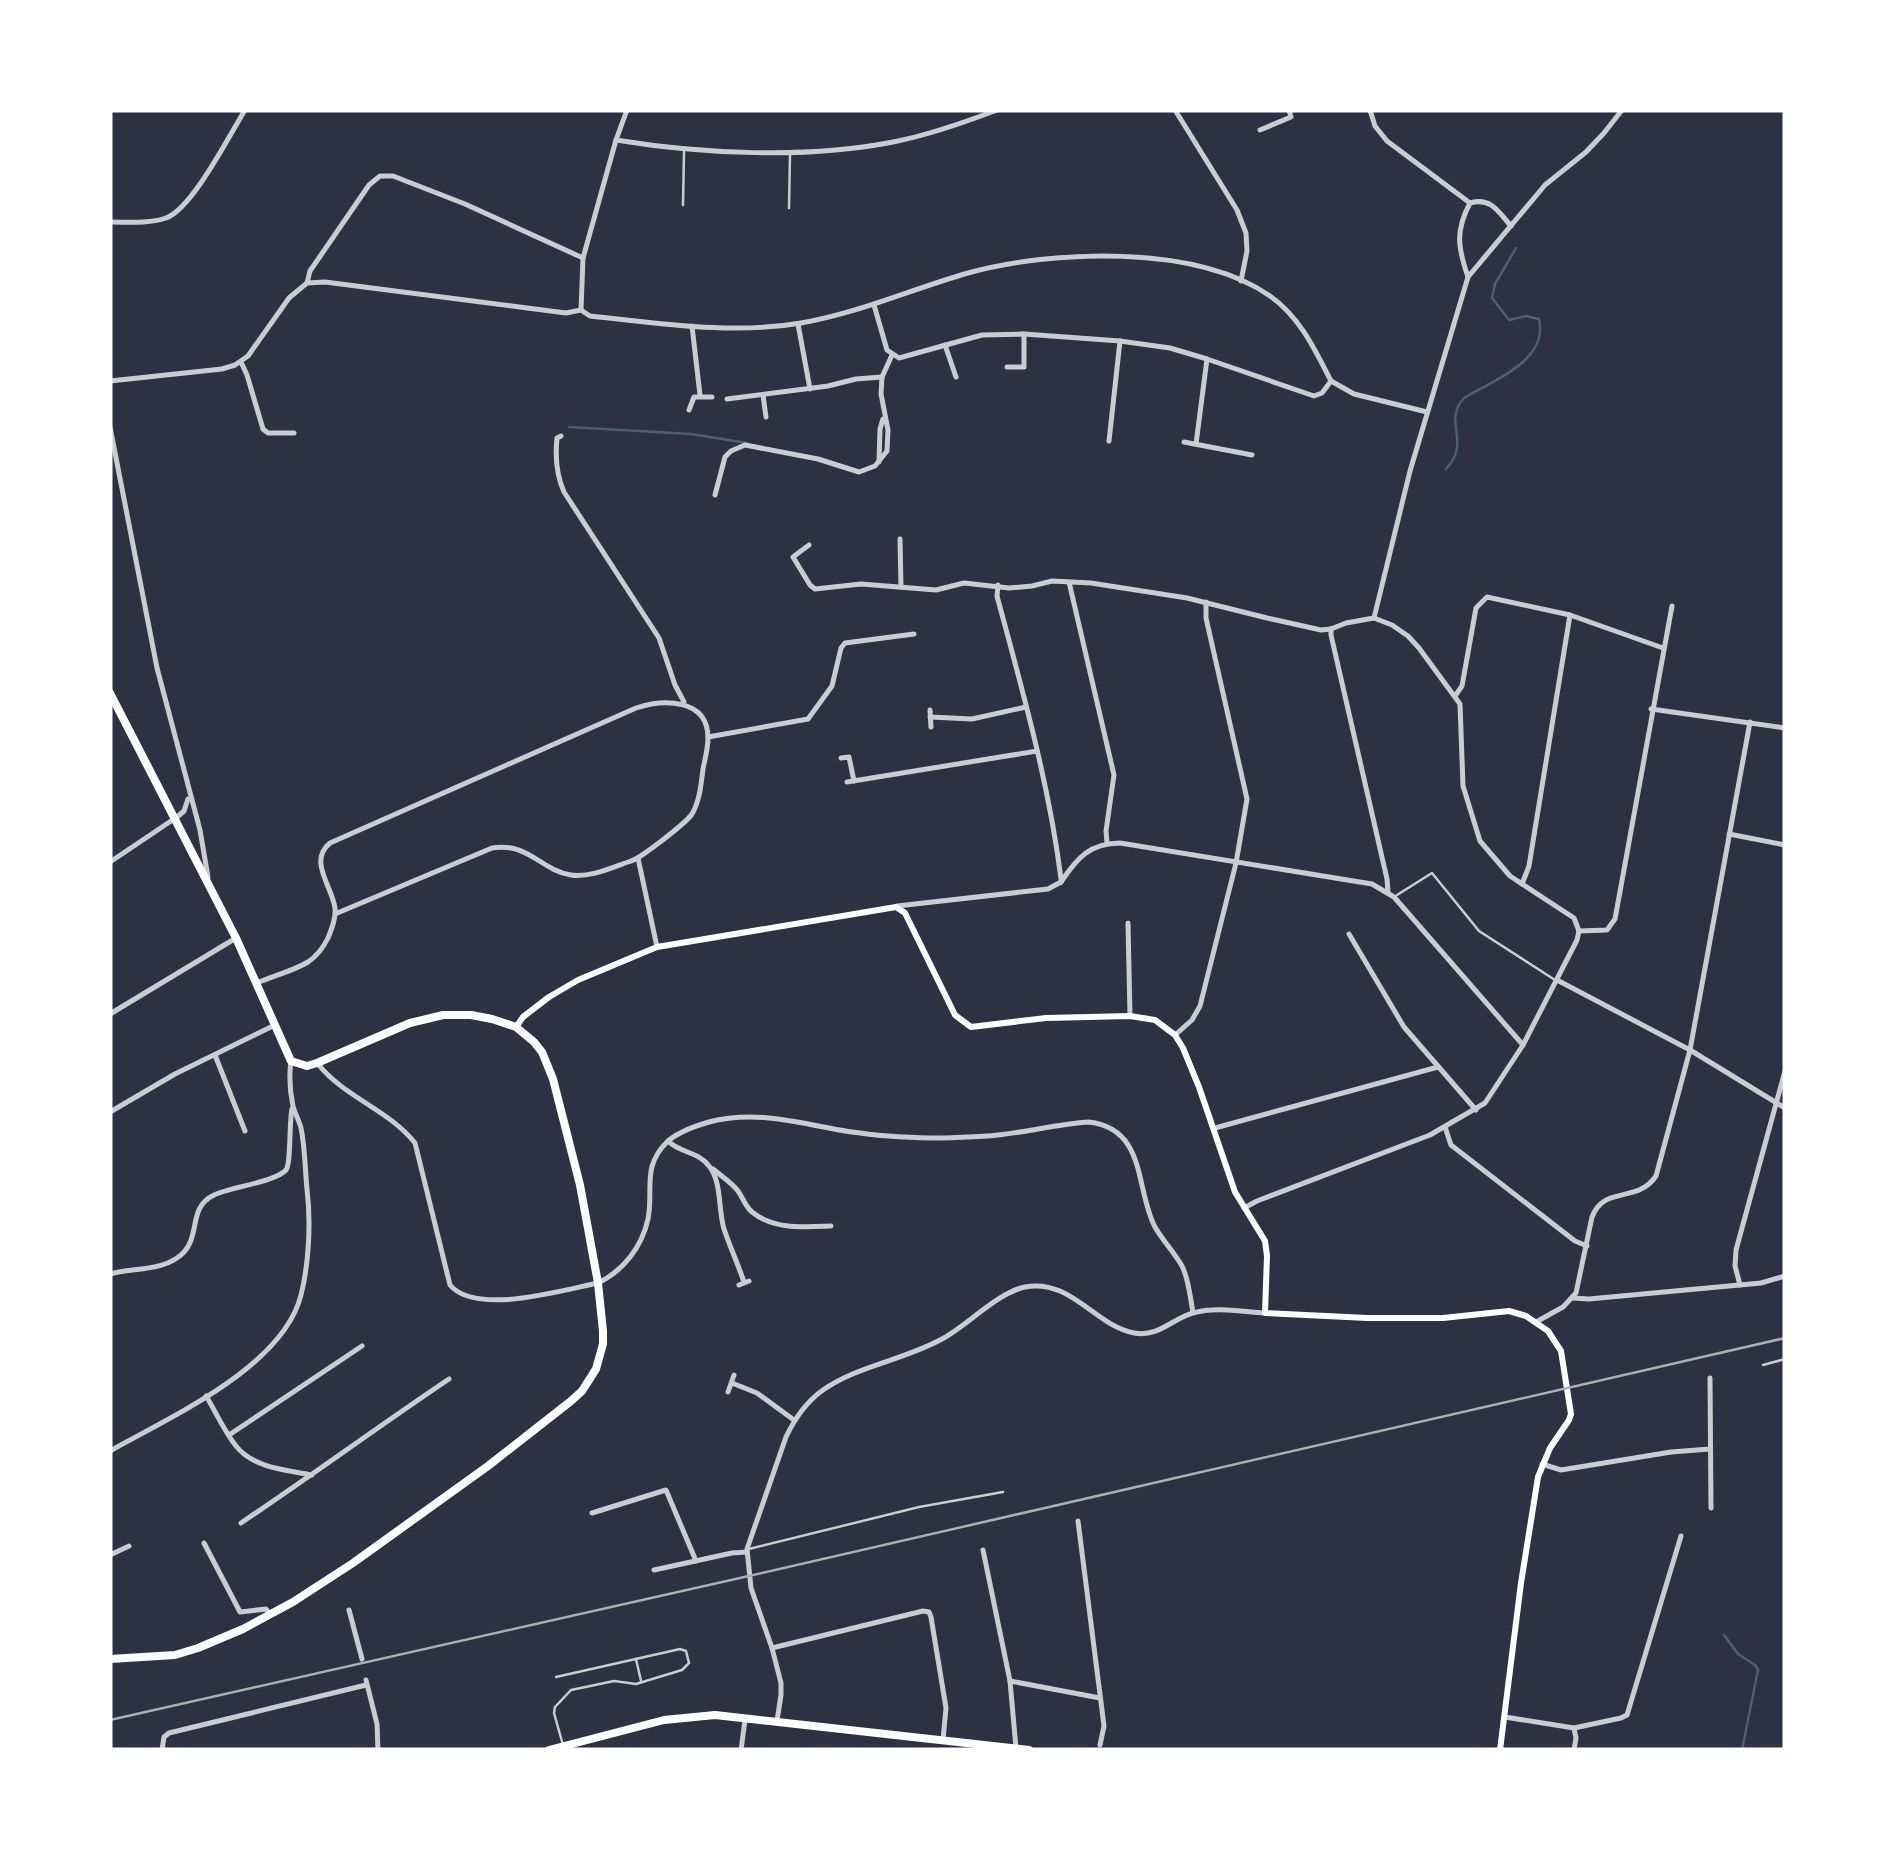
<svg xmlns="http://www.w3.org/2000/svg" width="1895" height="1860" font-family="'Source Sans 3',sans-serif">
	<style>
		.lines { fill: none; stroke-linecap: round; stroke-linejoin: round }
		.stream { stroke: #4f5d75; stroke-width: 2.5 }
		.service { stroke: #caccd0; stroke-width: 2.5 }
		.minor { stroke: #caccd0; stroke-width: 5 }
		.tertiary { stroke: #caccd0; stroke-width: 5 }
		.secondary { stroke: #fff; stroke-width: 6 }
		.primary { stroke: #fff; stroke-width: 8 }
		.trunk { stroke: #fff; stroke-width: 8 }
		.rail { stroke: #abadb3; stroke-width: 2.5 }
	</style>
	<rect width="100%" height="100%" fill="#2d3142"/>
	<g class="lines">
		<g class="stream">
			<polyline points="569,427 691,434 747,443"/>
			<path d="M1446,469C1472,441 1442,422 1464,398C1492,381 1549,361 1539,319L1526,316L1509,320L1492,298L1495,284L1516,248"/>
			<polyline points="1724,1635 1738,1654 1755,1665 1758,1670 1742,1750"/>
		</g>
		<g class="service">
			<polyline points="683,205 684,152"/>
			<polyline points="789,208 790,155"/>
			<polyline points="1397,895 1432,873 1479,931 1555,980"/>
			<polyline points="1763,1365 1785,1359"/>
			<polyline points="749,1549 919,1507 1003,1492"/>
			<polyline points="636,1659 641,1681"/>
			<polyline points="556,1677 680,1649 686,1651 689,1663 682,1670 636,1684 614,1681 571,1690 555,1707 554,1713 563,1745"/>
		</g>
		<g class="minor">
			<polyline points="1175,110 1237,210 1246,233 1247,251 1241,281"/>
			<polyline points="1370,110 1375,126 1387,141 1470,203"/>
			<polyline points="1260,130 1291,117 1289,110"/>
			<path d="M616,140C701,154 808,159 893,142C929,135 963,123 997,110"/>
			<path d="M110,222C128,222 148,224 166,218C192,209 229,136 245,110"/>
			<path d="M1468,277C1458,248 1455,231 1470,203C1491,197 1498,211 1511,226"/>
			<polyline points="307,283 325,282 566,313 581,310"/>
			<polyline points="874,305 887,350 899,358 982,335 1024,334 1120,341 1170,348 1207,359 1314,396 1322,393 1331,381"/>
			<path d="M581,310L590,316C659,323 732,335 801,323C859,313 912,289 968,273C1052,250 1195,244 1270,296C1300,317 1315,350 1331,381"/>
			<polyline points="581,310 583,258 616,140 627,110"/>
			<polyline points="798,324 810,389"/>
			<polyline points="692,326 700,395"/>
			<polyline points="945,345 956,377"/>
			<polyline points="241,362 247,375 263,429 268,433 294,433"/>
			<polyline points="1007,367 1024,367 1024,334"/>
			<polyline points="110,381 222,369 235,365 248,356 289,298 307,283 310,271 369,185 380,176 393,176 465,204 583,258"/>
			<polyline points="1331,381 1354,394 1427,412"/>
			<polyline points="763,395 766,417"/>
			<polyline points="727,399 828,386 856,379 882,377"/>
			<polyline points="689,410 694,397 712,397"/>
			<path d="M561,436L557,438C555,457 556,474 564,492L659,638L675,685L684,702"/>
			<polyline points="1109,441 1120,341"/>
			<polyline points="1184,442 1252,455"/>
			<polyline points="1196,444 1207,359"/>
			<polyline points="879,462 880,429 883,419"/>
			<polyline points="715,495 725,457 731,451 745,445 818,459 859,472 875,466 887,451 888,430 881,394 882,377 892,355"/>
			<polyline points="900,539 901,587"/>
			<polyline points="809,545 793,557 810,585 815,589 861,584 936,590 964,583 1009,588 1032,586 1052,581 1091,583 1187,598 1267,618 1321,630 1331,629"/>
			<polyline points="1069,582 1114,775 1106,831 1107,843"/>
			<path d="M998,585L997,596C1022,689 1049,783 1061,879"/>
			<polyline points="1374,618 1410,471 1468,277 1545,185 1586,152 1604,133 1622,110"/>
			<polyline points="1331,629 1346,623 1374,618 1392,625 1408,636 1419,648 1460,704 1463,786 1480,841 1510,876 1574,918 1579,931"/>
			<polyline points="1331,629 1331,635 1387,879 1388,892"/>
			<polyline points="1455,696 1462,686 1476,608 1487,597 1570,615 1663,648"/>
			<polyline points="1651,709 1785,728"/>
			<polyline points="930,710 931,727"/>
			<polyline points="930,717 972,719 1026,707"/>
			<polyline points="708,737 808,719 832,686 841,648 845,643 914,634"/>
			<polyline points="841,758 849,757 854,781"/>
			<polyline points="847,782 1037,751"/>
			<polyline points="1729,834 1785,845"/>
			<polyline points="638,858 657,947"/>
			<polyline points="110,862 174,819"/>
			<path d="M1061,882C1077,858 1090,843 1120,843L1372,884L1394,897L1523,1045"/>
			<polyline points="1522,884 1529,866 1570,615"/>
			<polyline points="897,906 1048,889 1061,882"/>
			<polyline points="1128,923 1130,1016"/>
			<polyline points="1579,931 1607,930 1615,919 1672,606"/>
			<polyline points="1349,934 1404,1027 1476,1110"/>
			<polyline points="1557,980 1690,1050 1785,1108"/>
			<path d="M257,983C273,976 293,971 308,962C317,956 323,948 328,938C332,928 336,918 335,908C332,886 308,861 330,843L636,708C663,699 708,698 708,738C708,748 705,759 703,769C701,784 700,800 692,814C686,823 641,858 631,861C613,867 590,878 571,875C540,870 529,842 492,848L335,914"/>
			<polyline points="110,1014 236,938"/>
			<polyline points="1175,1035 1192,1020 1200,1006 1236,863 1247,799 1206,618 1206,602"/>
			<polyline points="215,1055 245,1131"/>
			<path d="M318,1064C344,1097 389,1110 415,1143L450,1285C476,1316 563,1290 598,1283"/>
			<polyline points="110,1112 175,1074 275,1025"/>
			<polyline points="1445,1127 1451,1145 1575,1241 1587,1246"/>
			<polyline points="1215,1128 1438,1067"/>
			<path d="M668,1141C680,1153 699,1152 709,1166C722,1182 718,1209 724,1229C730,1247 738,1264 744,1282"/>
			<path d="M713,1169C721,1176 732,1183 738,1191C743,1198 745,1206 752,1212C774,1230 804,1227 831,1226"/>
			<polyline points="1244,1208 1257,1201 1430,1135 1485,1103 1523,1045 1577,940 1579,931"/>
			<path d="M110,1274C131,1268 158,1271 177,1258C204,1240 185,1209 214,1195C231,1187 275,1182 286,1170C291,1164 289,1123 292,1109"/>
			<polyline points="739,1285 749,1281"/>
			<polyline points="1740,1285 1735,1266 1736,1250 1785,1071"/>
			<polyline points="1573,1298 1589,1299 1761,1283 1785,1276"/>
			<path d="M1536,1322L1563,1307L1576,1293L1592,1217C1604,1185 1637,1204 1656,1176L1690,1050L1750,722"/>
			<polyline points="1710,1378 1711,1508"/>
			<polyline points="732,1383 757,1393 794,1420"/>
			<polyline points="728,1392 734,1375"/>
			<path d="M206,1396C216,1412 224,1431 236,1446C253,1468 287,1470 312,1475"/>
			<polyline points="229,1435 362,1346"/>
			<path d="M110,1451C170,1417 283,1367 301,1295C309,1263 311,1222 307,1189C305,1169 305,1147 301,1128C299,1120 295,1114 293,1106C290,1092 289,1075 291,1061"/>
			<polyline points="1542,1464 1561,1470 1671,1452 1710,1449"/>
			<polyline points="592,1513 666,1490 696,1561"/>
			<polyline points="1078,1521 1104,1726 1100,1745"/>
			<path d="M241,1523C311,1476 379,1426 449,1379"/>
			<polyline points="204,1543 240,1612 266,1609 270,1614"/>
			<polyline points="983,1550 1010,1681 1016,1748"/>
			<polyline points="110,1555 129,1546"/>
			<polyline points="654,1570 732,1553 747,1552"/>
			<polyline points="349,1610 362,1659"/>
			<polyline points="772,1648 923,1611 929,1612 931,1617 946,1708 943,1740"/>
			<polyline points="366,1680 377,1724 378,1750"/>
			<polyline points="1010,1681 1100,1698"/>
			<polyline points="1505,1717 1574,1728 1621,1718 1627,1715 1681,1536"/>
			<polyline points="162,1750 164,1737 169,1733 366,1685"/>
			<polyline points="741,1750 745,1720"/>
			<polyline points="1574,1750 1576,1738 1574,1728"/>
		</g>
		<g class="tertiary">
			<polyline points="110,427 157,668 200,830 208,877"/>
			<polyline points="176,818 184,811 188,799"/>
			<path d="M598,1283C623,1271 642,1247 648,1219C654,1189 641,1167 668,1141C680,1131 695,1126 709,1122C762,1108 809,1127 860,1133C888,1137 916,1138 944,1138C962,1137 980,1137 998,1135C1028,1132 1058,1124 1089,1122C1147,1129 1135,1189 1155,1227C1163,1241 1174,1252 1182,1266C1189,1280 1190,1297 1193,1312"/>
			<path d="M777,1721L781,1695V1683L772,1648L751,1588L747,1549L786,1437C795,1418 806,1402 823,1390C857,1366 904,1360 942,1339C968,1325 997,1293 1025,1287C1071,1278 1095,1326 1134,1333C1160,1338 1174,1316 1197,1312C1218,1307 1243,1312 1265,1313"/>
		</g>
		<polyline class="secondary" points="516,1027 523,1017 549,997 578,980 657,947 896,907 905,913 955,1015 971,1027 1046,1018 1130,1016 1155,1020 1175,1035 1183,1048 1199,1087 1235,1192 1265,1241 1267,1256 1265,1313 1367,1318 1443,1318 1509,1311 1526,1316 1548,1331 1561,1351 1571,1414 1569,1420 1550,1448 1538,1477 1521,1583 1500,1750"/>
		<polyline class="primary" points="110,693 236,938 291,1061 307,1066 317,1063 410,1023 443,1015 471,1015 492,1019 516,1027 534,1042 542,1052 553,1079 580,1185 598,1283 603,1331 603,1344 596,1369 582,1391 571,1401 488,1466 353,1563 293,1602 243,1629 198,1648 175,1655 110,1659"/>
		<polyline class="trunk" points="549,1750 664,1720 715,1715 1029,1750"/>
		<polyline class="rail" points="110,1720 740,1578 1785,1338"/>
	</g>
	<rect width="1895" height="1860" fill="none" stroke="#ffffff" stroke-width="225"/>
</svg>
